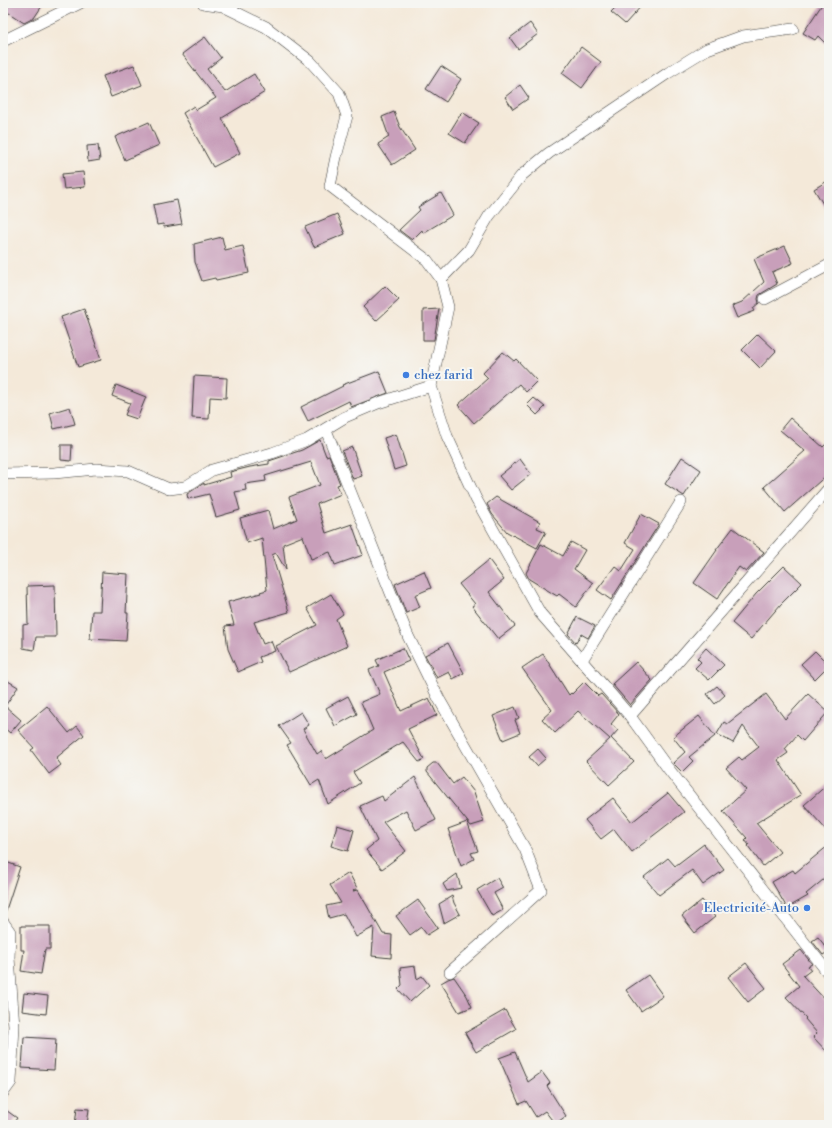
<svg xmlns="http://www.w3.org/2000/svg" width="832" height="1128" font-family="'Libre Bodoni',serif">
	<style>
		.building { fill: #c89fba }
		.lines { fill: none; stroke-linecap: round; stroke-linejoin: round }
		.street-casing { stroke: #3c3b38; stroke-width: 12 }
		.street { stroke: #fff; stroke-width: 11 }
		.shop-dot { fill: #3f7fe0; stroke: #f6f6f2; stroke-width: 1.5 }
		.labels { text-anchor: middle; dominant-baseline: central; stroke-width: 4; stroke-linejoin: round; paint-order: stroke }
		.shop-label { font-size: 13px; fill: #366cbe; stroke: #f6f6f2; text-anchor: start }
	</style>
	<rect width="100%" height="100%" fill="#f6f6f2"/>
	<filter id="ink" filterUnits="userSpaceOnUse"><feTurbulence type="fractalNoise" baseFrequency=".025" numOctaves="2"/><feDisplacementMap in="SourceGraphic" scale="8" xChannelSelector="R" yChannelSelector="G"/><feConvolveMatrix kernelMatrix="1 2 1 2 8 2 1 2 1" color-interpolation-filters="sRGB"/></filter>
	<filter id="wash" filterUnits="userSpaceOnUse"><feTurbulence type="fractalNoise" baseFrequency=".012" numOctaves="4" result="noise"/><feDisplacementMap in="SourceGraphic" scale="16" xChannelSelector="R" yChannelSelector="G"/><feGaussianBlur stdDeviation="0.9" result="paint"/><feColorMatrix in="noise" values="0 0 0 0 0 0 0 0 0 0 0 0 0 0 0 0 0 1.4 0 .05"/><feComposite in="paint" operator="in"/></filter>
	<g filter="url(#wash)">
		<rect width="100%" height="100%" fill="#f4e9d9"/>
		<g id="blocks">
			<g class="building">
				<polygon points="3,3 44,3 34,18 24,23 3,9"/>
				<polygon points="620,3 644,3 625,24 611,12"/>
				<polygon points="823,3 829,3 829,47 818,36 815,40 803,33"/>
				<polygon points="530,23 538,34 518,49 510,38"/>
				<polygon points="205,37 221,58 207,69 225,92 254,74 265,92 222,118 240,153 213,167 183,113 194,106 196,110 216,98 182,54"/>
				<polygon points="581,47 601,62 582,88 562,73"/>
				<polygon points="134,65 142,85 111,97 103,76"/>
				<polygon points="441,66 461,79 446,102 426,89"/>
				<polygon points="520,85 529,98 513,109 505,97"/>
				<polygon points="394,112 400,127 415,150 392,165 378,144 389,137 382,117"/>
				<polygon points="462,112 479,123 465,143 449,133"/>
				<polygon points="149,122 159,145 125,160 115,137"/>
				<polygon points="98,145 100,160 88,162 87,146"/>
				<polygon points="83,172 85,187 64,189 62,174"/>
				<polygon points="829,180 829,214 814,189"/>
				<polygon points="441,193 453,215 423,233 422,230 412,240 399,230 420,210 418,207"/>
				<polygon points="177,200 182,224 164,227 163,224 157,225 153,205"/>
				<polygon points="337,214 345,234 314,247 305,227"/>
				<polygon points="222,237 225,250 243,246 249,273 216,280 215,278 202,281 195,262 194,244"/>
				<polygon points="785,246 793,263 772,272 777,284 759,295 758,299 759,303 753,308 755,311 737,318 732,306 742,302 764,282 754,259"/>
				<polygon points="385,286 399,300 376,321 363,307"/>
				<polygon points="84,309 101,360 78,367 61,317"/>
				<polygon points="439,309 434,340 423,340 423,310"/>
				<polygon points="758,334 776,351 760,368 742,350"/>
				<polygon points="503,352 514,361 516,359 537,381 526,392 519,384 474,423 458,405 488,378 483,373"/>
				<polygon points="379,371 388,393 351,407 349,401 308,421 301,407 343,386 342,385"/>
				<polygon points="194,376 227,378 226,398 210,397 209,419 192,418"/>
				<polygon points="116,385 146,397 137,419 125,415 130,403 112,396"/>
				<polygon points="534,398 545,407 537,415 527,405"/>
				<polygon points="70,407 75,424 54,429 50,413"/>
				<polygon points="790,418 823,447 829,441 829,473 785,512 764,487 805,451 780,430"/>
				<polygon points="396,434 406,466 394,470 384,438"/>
				<polygon points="320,440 326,456 329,455 340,484 337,485 341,494 317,504 326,533 352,524 363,555 335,565 330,552 311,559 303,536 283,544 286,570 276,553 272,555 289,612 254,622 263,644 271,641 275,651 259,657 261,662 238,672 228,649 225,626 234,625 228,602 261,593 260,592 267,590 262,538 247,543 240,518 268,510 273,529 297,519 289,497 320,485 311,462 265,476 266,481 245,484 246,490 235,492 240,510 216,517 209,494 188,499 187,494 204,483 204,485 231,477 230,472 250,467 269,464 269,461 302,450"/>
				<polygon points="61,445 72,445 71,461 61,460"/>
				<polygon points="352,447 362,476 353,479 342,451"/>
				<polygon points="682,457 701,470 684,496 665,484"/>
				<polygon points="520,459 531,474 511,490 499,476"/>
				<polygon points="496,497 540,522 537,528 546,532 537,548 507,532 492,514 487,504"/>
				<polygon points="641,514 659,524 611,600 597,590 615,566 621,571 635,549 625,543"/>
				<polygon points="733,528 764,552 746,572 739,567 717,599 694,583 717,550 716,550"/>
				<polygon points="571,542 585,550 574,569 593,583 576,607 559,594 557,596 529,579 526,573 541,544 563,556"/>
				<polygon points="489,560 504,580 489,592 515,626 498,639 472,606 475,604 459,584"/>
				<polygon points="784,566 802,583 781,604 751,639 732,623 756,594"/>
				<polygon points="424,571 431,588 415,595 420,607 406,613 395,584"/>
				<polygon points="102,572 128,574 126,613 128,613 126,641 90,639 92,611 100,611"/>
				<polygon points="55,585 56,637 36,637 34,650 23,648 23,625 28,624 27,586"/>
				<polygon points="331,594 343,614 336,619 347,646 289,672 276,646 317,625 307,608"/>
				<polygon points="577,617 595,626 588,638 581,634 576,643 568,634"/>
				<polygon points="448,643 464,673 453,679 449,672 437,678 425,655"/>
				<polygon points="403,648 409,661 384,672 401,711 429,698 437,715 408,729 424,759 419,762 403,742 353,772 360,783 328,804 319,780 311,785 287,745 291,743 279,726 301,712 309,725 303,729 317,754 321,751 326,759 373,730 361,702 380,694 369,670 379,666 376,660"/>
				<polygon points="706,648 724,665 709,680 695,668 701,662 697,658"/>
				<polygon points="815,651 829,665 815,679 801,664"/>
				<polygon points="543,654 569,695 571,693 572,694 584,682 598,696 601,694 619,714 611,724 618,730 611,738 634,762 609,785 586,761 610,739 578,711 555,733 542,719 552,710 522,668"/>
				<polygon points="636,662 652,680 630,705 612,684"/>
				<polygon points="3,678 18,687 5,706 21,720 10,733 3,727"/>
				<polygon points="717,686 725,695 715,704 707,694"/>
				<polygon points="766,694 785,719 808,694 828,712 803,741 797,735 785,749 788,753 778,760 801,795 756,823 780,852 763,866 748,846 749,845 745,840 747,838 723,811 746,790 726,768 739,757 742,760 759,747 743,726 733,743 717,734 724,722 727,724"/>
				<polygon points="348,696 357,714 335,726 326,708"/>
				<polygon points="47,706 69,733 77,726 84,735 56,758 61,765 49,774 31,750 34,748 18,730"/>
				<polygon points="515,707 519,718 515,720 520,733 503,740 493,716"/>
				<polygon points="699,716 715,736 689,757 693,761 682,772 673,763 685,752 673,737"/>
				<polygon points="538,749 546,758 537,766 529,757"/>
				<polygon points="433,763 437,763 453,784 462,777 474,792 484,822 471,826 427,772 427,768"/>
				<polygon points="415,777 436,820 416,830 406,810 383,822 406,851 382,869 366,850 377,841 360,806 382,796 384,801"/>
				<polygon points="829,783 829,833 804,805"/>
				<polygon points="668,793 684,812 632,852 614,829 601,839 585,820 613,798 632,822"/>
				<polygon points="467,822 478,851 471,853 474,859 461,866 448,829"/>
				<polygon points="337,825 354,830 348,851 331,846"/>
				<polygon points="704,844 724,870 703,885 692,870 659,895 644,877 668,858 675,866"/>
				<polygon points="829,845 829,875 806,894 808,896 787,908 772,882 793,870 795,873"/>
				<polygon points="3,861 20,867 5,913 3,913"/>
				<polygon points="349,873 357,888 353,891 358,890 383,934 392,935 391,958 372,956 374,927 356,937 344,914 329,918 326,906 341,903 330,885"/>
				<polygon points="457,874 461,888 447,891 443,884"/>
				<polygon points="497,878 503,888 494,893 503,910 492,916 477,890"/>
				<polygon points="452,896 454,903 460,914 444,923 439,904"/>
				<polygon points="418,900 438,928 427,935 421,927 410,935 396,916"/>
				<polygon points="702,900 715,917 695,933 682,916"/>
				<polygon points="21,926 50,926 50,949 45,949 41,974 21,971 24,950 21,950"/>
				<polygon points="818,937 829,951 823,955 812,941"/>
				<polygon points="801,950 812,964 808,966 811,970 803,976 829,1004 829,1054 813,1037 817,1033 805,1019 806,1018 786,997 799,986 782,964"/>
				<polygon points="746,963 766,988 748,1002 728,977"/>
				<polygon points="415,966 417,979 422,976 429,985 410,1002 398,989 402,985 400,968"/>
				<polygon points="648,975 663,996 641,1011 626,990"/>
				<polygon points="454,977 467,996 472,1007 459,1012 441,983 448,979"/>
				<polygon points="24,993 48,996 46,1014 22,1011"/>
				<polygon points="505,1010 516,1029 476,1052 465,1033"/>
				<polygon points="24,1037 56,1039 54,1070 22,1068"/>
				<polygon points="515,1052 528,1082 542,1072 550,1083 547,1086 566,1116 555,1124 545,1111 536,1117 526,1101 519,1104 499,1058"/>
				<polygon points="3,1108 17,1118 12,1125 3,1125"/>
				<polygon points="77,1108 89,1109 87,1125 75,1125"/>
			</g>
		</g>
	</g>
	<g filter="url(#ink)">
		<use href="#blocks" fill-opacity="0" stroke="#3c3b38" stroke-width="1"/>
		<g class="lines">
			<g class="street-casing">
				<g id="street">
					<polyline points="203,3 223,6 266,27 310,61 339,93 347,116 336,157 330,186 427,260 441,279 448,307 431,386 447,436 476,499 540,613 630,716 667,767 829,974"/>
					<polyline points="3,41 80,3"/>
					<polyline points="441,279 469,250 489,216 522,175 549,153 668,73 707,49 743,36 793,29"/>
					<polyline points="765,299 829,265"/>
					<polyline points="326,430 408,636 439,699 525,849 541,890 450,972"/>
					<polyline points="3,474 54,473 96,469 128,471 169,489 185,487 212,470 272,453 307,440 345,417 378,403 431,386"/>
					<polyline points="582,660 681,502"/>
					<polyline points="630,716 829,488"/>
					<polyline points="3,922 10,932 9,958 14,1026 11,1082 3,1093"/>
				</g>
			</g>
			<use href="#street" class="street"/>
		</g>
	</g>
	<g class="shop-dot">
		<circle cx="406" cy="375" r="4"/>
		<circle cx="807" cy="908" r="4"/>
	</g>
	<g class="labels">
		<g class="shop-label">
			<text x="414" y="375">chez farid</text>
			<text x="799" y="908" text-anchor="end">Electricité-Auto</text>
		</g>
	</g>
	<rect width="832" height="1128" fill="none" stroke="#f6f6f2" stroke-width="16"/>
</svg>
